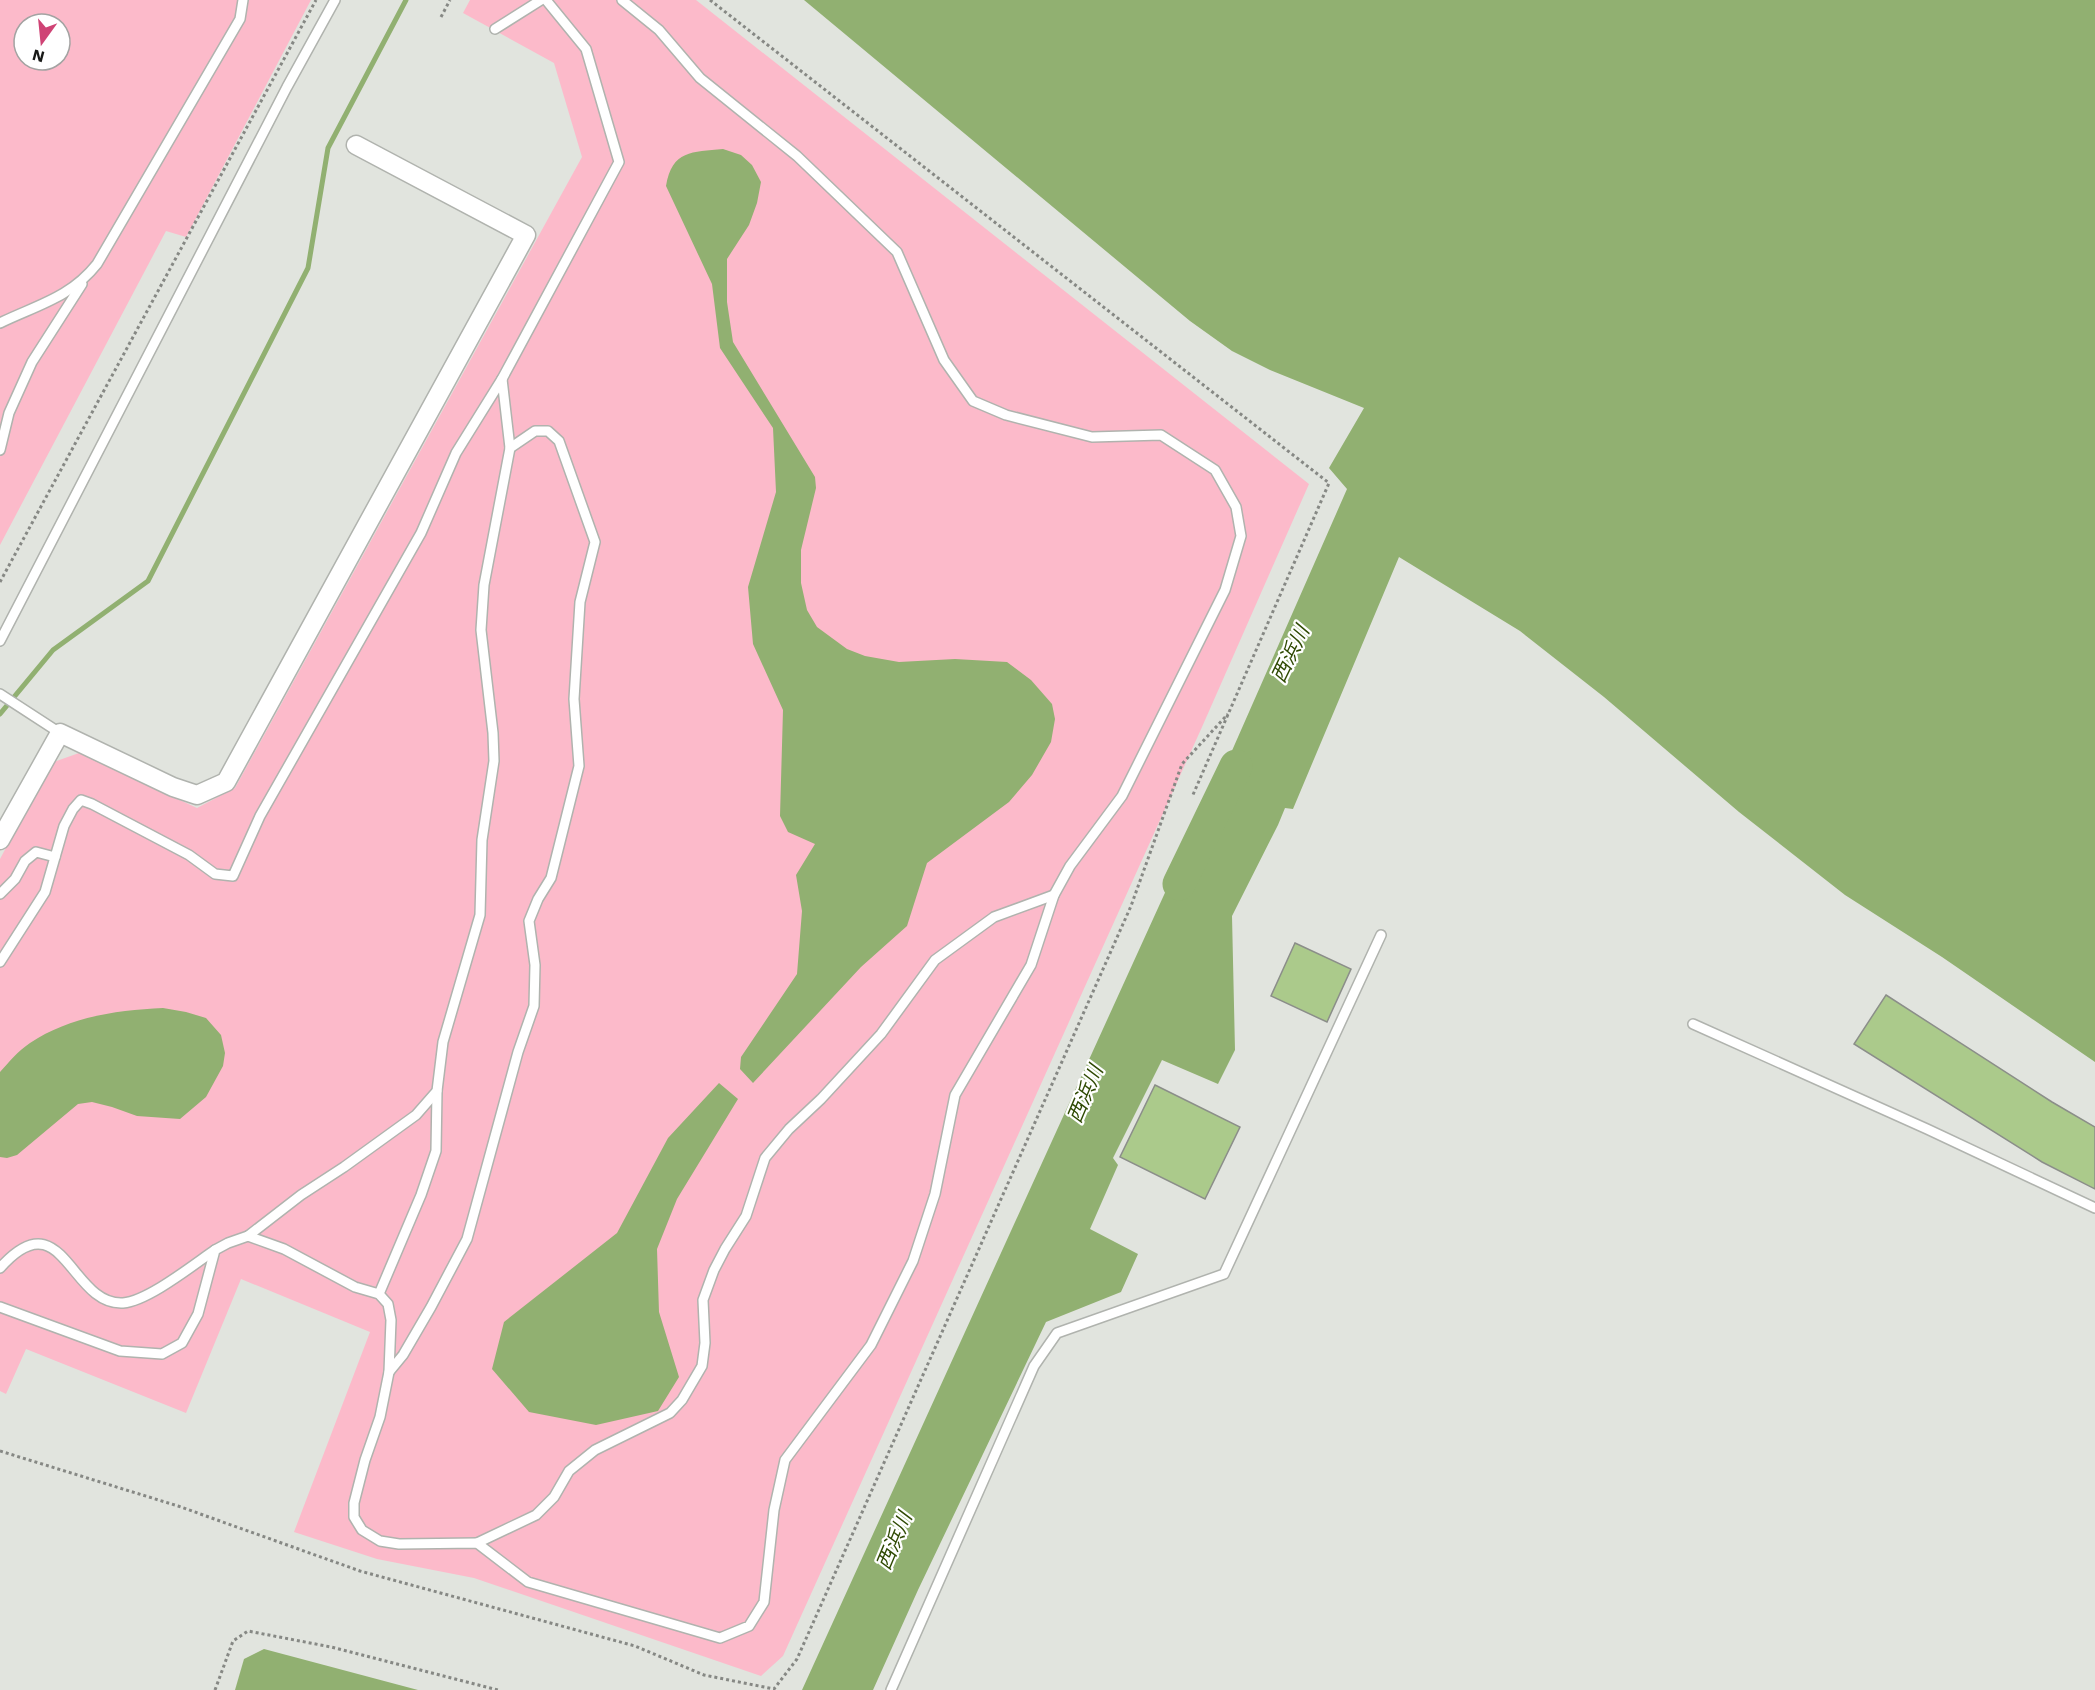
<svg xmlns="http://www.w3.org/2000/svg" width="2095" height="1690" font-family="'Work Sans','Noto Sans JP',sans-serif">
	<style>
		.green { fill: #fcbaca; fill-rule: evenodd }
		.water { fill: #91b071 }
		.lines { fill: none; stroke-linecap: round; stroke-linejoin: round }
		.stream { stroke: #91b071; stroke-width: 5 }
		.river { stroke: #91b071; stroke-width: 33 }
		.building { fill: #abca8b; stroke: #8b8e89; stroke-width: 1.5 }
		.lane-casing { stroke: #b0b3ae; stroke-width: 12 }
		.street-casing { stroke: #b0b3ae; stroke-width: 21 }
		.path { stroke: #868884; stroke-width: 3; stroke-dasharray: 3 3; stroke-linecap: butt }
		.lane { stroke: #fff; stroke-width: 9 }
		.street { stroke: #fff; stroke-width: 18 }
		.labels { text-anchor: middle; dominant-baseline: central; stroke-width: 4.5; stroke-linejoin: round; paint-order: stroke }
		.water-label { font-size: 20px; font-style: italic; fill: #2f4a03; stroke: #fff }
	</style>
	<rect width="100%" height="100%" fill="#e1e4de"/>
	<g class="green">
		<path d="M0,0H311L186,237L166,231L0,545ZM24,24H60V60H24Z"/>
		<polygon points="470,0 696,0 1309,484 1202,727 783,1656 761,1676 474,1578 377,1559 294,1532 370,1332 241,1279 186,1413 26,1349 6,1394 0,1391 0,859 51,763 79,753 197,808 235,788 582,157 554,63 463,13"/>
	</g>
	<g class="water">
		<polygon points="804,0 2095,0 2095,1062 1942,957 1845,895 1739,812 1604,697 1520,631 1399,557 1293,809 1285,808 1278,825 1232,916 1235,1050 1218,1084 1162,1060 1113,1158 1118,1165 1090,1229 1138,1254 1121,1292 1046,1322 918,1590 873,1690 802,1690 1189,840 1206,846 1224,808 1209,803 1347,489 1329,468 1364,408 1270,370 1232,351 1190,321"/>
		<path d="M723,149L741,155L752,165L761,182L757,203L749,225L727,259V302L733,342L815,477L816,488L801,550V583L807,610L817,627L847,649L865,656L899,662L955,659L1007,662L1031,680L1052,704L1055,719L1051,742L1032,775L1009,802L927,863L907,926L861,967L753,1083L740,1069L741,1057L797,974L802,911L796,875L815,844L788,832L780,816L783,710L753,644L748,587L776,492L773,428L720,348L712,284L666,186C672,150 692,152 723,149Z"/>
		<path d="M163,1008L186,1012L206,1018L221,1035L225,1053L223,1066L206,1097L180,1119L137,1116L112,1107L92,1102L78,1104L17,1155L7,1158L0,1157V1072C9,1062 18,1051 30,1043C69,1017 117,1010 163,1008Z"/>
		<polygon points="719,1083 738,1099 677,1199 657,1249 659,1312 679,1377 658,1411 596,1425 529,1412 492,1369 504,1322 617,1233 668,1138"/>
		<polygon points="264,1649 418,1690 235,1690 244,1659"/>
	</g>
	<g class="lines">
		<polyline class="stream" points="0,714 53,650 148,581 308,268 328,148 406,0"/>
		<polyline class="river" points="1179,884 1236,766"/>
	</g>
	<g class="building">
		<polygon points="1295,943 1351,969 1327,1022 1271,996"/>
		<polygon points="1886,995 2052,1102 2095,1127 2095,1189 2042,1162 1854,1044"/>
		<polygon points="1155,1085 1240,1127 1205,1199 1120,1157"/>
	</g>
	<g class="lines">
		<g class="lane-casing">
			<g id="lane">
				<polyline points="495,29 541,0"/>
				<path d="M0,323C37,305 70,298 97,264L240,19L243,0"/>
				<polyline points="0,450 9,413 32,362 82,284"/>
				<polyline points="0,641 287,87 335,0"/>
				<polyline points="0,694 60,733"/>
				<polyline points="0,894 15,879 25,861 36,852 55,857"/>
				<polyline points="0,962 45,892 64,826 73,809 81,800 92,804 189,855 215,874 233,876 260,816 421,533 456,453 502,379 619,162 586,49 546,0"/>
				<polyline points="1693,1024 1927,1129 2095,1208"/>
				<polyline points="248,1236 301,1195 344,1167 416,1115 437,1091 443,1042 480,915 482,840 494,761 493,733 481,630 484,585 510,448 502,379"/>
				<path d="M0,1268C63,1197 70,1306 123,1303C148,1301 193,1265 215,1250"/>
				<polyline points="379,1294 421,1195 436,1151 437,1091"/>
				<polyline points="0,1307 120,1351 162,1354 182,1343 198,1314 215,1250 228,1243 248,1236 284,1249 355,1287 379,1294 388,1304 391,1320 389,1372 380,1417 365,1460 354,1503 354,1517 362,1530 380,1541 399,1544 477,1543 528,1582 720,1638 749,1626 764,1602 774,1510 785,1460 871,1345 913,1261 935,1194 955,1095 1031,965 1054,895 1070,866 1122,796 1225,590 1241,536 1236,507 1215,470 1161,435 1092,437 1006,415 973,401 944,360 897,252 797,156 700,78 659,30 622,0"/>
				<polyline points="389,1372 403,1355 431,1307 467,1239 518,1052 534,1006 535,965 529,921 538,899 551,878 579,766 574,699 580,602 595,542 559,441 548,431 535,431 510,448"/>
				<polyline points="477,1543 536,1515 554,1497 569,1471 595,1450 670,1413 682,1400 702,1366 705,1343 703,1300 714,1270 725,1249 746,1216 765,1158 789,1129 821,1099 881,1034 935,960 994,917 1054,895"/>
				<polyline points="891,1690 1034,1366 1057,1333 1224,1274 1381,935"/>
			</g>
		</g>
		<g class="street-casing">
			<polyline id="street" points="0,840 60,733 173,787 197,795 226,782 526,235 356,145"/>
		</g>
		<g class="path">
			<polyline points="710,0 1329,483 1192,797"/>
			<polyline points="441,17 450,0"/>
			<polyline points="0,582 316,0"/>
			<polyline points="0,1451 178,1506 360,1571 635,1646 704,1675 774,1689 797,1659 1131,906 1182,764 1228,714"/>
			<polyline points="215,1690 233,1641 248,1631 331,1647 498,1690"/>
		</g>
		<use href="#lane" class="lane"/>
		<use href="#street" class="street"/>
	</g>
	<g class="labels">
		<g class="water-label">
			<text transform="translate(1290 654) rotate(-64)">西浜川</text>
			<text transform="translate(1085 1094) rotate(-67)">西浜川</text>
			<text transform="translate(894 1541) rotate(-67)">西浜川</text>
		</g>
	</g>
	<g transform="translate(42 42) rotate(195)"><circle r="28" fill="#ffffff" stroke="#a3a3a2" stroke-width="1.5"/>
	<path d="M0-4.5L10 22L0 15L-10 22Z" fill="#cf4375"/>
	<text y="-9" font-size="16" font-weight="bold" text-anchor="middle" fill="#181917">N</text>
	</g>
</svg>
